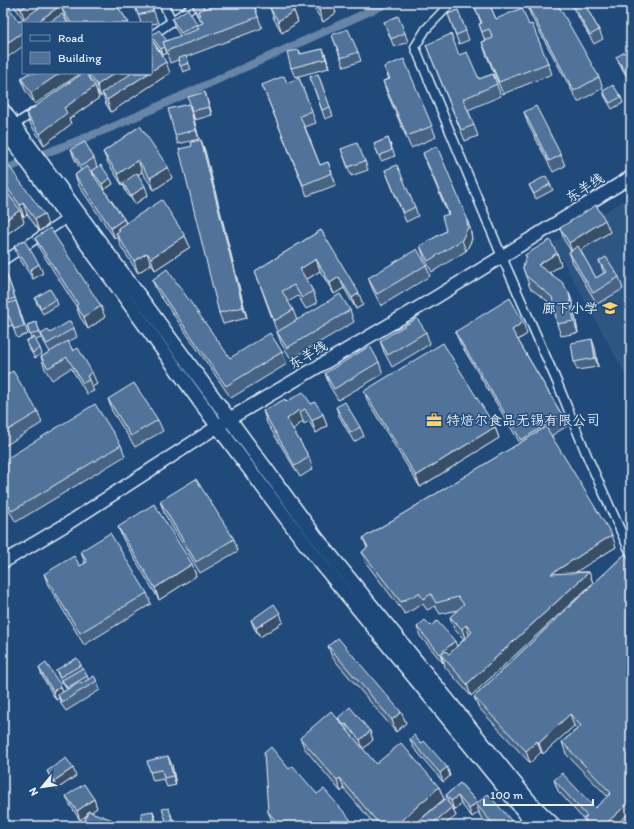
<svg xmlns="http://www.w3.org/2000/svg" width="634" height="829" font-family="Itim,'LXGW WenKai TC',sans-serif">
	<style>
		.built { fill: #2e5683 }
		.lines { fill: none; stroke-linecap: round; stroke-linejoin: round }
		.canal { stroke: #6685a7; stroke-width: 8 }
		.minor-casing { stroke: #e8f1f8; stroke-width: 11 }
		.secondary-casing { stroke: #e8f1f8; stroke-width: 15 }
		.primary-casing { stroke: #e8f1f8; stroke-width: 16 }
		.minor { stroke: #1f4a7a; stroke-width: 8 }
		.secondary { stroke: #1f4a7a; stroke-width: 12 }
		.primary { stroke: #1f4a7a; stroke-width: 13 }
		.wall { fill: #466384; stroke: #e8f1f8 }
		.shaded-wall { fill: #39506b; stroke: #e8f1f8 }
		.building { fill: #517399; stroke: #e8f1f8 }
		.labels { text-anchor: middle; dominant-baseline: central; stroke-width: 3; stroke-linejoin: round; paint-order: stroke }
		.street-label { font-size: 14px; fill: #e8f1f8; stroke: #1f4a7a }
		.poi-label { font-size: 14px; fill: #e8f1f8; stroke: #1f4a7a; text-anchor: end }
	</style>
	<rect width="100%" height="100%" fill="#1f4a7a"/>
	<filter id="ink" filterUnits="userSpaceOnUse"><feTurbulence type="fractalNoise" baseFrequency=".025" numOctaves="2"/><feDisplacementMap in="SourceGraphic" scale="8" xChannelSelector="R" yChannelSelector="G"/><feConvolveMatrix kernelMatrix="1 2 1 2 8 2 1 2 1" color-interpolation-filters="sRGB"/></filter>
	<g filter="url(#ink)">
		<polygon class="built" points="631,196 631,374 627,377 553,243"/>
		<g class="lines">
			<polyline class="canal" points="3,170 115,126 388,3"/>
			<g class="minor-casing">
				<g id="minor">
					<polyline points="163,3 172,21"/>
					<polyline points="451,3 426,29 415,47 502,257 557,382 588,458 631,554"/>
					<polyline points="151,36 198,3"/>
					<polyline points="14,125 36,111"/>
					<polyline points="3,261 69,217"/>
				</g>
			</g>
			<g class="secondary-casing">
				<polyline id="secondary" points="3,562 67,524 229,419 433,299 631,177"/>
			</g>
			<g class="primary-casing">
				<g id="primary">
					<polyline points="3,110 316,537 532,804 555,826"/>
					<polyline points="3,128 218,427 306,545 524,812 537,826"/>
				</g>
			</g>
			<use href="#minor" class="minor"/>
			<use href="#secondary" class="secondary"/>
			<use href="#primary" class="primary"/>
		</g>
		<g class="wall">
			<polygon points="3,3 19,22 23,19 12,3 115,3 129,23 68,23 65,17 64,17 68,23 23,23 4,60 3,58"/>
			<polygon points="134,3 151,3 158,23 151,24 151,23 141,23"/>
			<polygon points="213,3 235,3 235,5 239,3 263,3 255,8 262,28 186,57 191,69 183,72 178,60 170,63 167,53 163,55 153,42 151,36 167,41 180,36 175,28 172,19 197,24 198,26 203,23 202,21 200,21 194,10 192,4 205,9 214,5"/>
			<polygon points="272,3 289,3 294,11 298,22 282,33 274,19 270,8 273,5"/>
			<polygon points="310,3 332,3 336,13 323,22"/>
			<polygon points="473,3 489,3 496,19 529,25 548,63 552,74 503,94 486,54 482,42 485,41 479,24 481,23"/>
			<polygon points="570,3 584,3 599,30 603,39 594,44"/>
			<polygon points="626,3 631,3 631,11"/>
			<polygon points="527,5 599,77 603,88 578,102 531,16"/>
			<polygon points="458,10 469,40 459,44 448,14"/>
			<polygon points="384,22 405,33 408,42 394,47"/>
			<polygon points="332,35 358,52 361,61 344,67"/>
			<polygon points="426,45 459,55 479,79 493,74 501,96 468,110 478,136 465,141"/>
			<polygon points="323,49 326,57 329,68 295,77 291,68 299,50 301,54"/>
			<polygon points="616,57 631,62 631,84 620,65"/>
			<polygon points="384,67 432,126 436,137 411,148 387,93 383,81 389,79"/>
			<polygon points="29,73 35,104 25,90 21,78"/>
			<polygon points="88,73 170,73 111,112 106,104 103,95 101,97 97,91 99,98 69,119 71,124 44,145 31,125 26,113 89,78"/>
			<polygon points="318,74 333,116 325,119 310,77"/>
			<polygon points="299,78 316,123 305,127 320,165 328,162 336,185 307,196 262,85 287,83"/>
			<polygon points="603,91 621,97 623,103 612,109 605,97"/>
			<polygon points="208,101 212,115 195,120 192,111"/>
			<polygon points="189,104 192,112 199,139 178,144 175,135"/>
			<polygon points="524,112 561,155 565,166 553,172 528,124"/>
			<polygon points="140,126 172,178 154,190 142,172 137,175 148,195 135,204 126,192 123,184 122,185 108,163 103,152"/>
			<polygon points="388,138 395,156 381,161 374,144"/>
			<polygon points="201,140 205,151 247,318 223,324 219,313 192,146"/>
			<polygon points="71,149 94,158 97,167 91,171 94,176 92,171 110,178 113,184 104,190 124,219 126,223 185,236 190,247 155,270 151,264 138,273 120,245 118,237 115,239 79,186 75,175 81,170 74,158"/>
			<polygon points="341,149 365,161 368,170 351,176"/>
			<polygon points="423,153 470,228 472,239 466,251 432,272 424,258 420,246 446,231 448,214 427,164"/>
			<polygon points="3,167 48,225 39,231 27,214 24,217 20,212 24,222 7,234 3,229"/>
			<polygon points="385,170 415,207 418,216 406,222"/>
			<polygon points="550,184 553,190 536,199 529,185"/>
			<polygon points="560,228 610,232 580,250 596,278 604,273 599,261 619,277 623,289 597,304 573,263 569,252 571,251 564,240"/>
			<polygon points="321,230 363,305 356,309 344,288 334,294 320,271 306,280 313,291 317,303 306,309 298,296 288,302 293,310 297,320 350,310 354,322 291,359 281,343 255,271"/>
			<polygon points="35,238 105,317 88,329 80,317 76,306 40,250"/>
			<polygon points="14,246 43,273 33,279 17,255"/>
			<polygon points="557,253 561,265 549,273 569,293 573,304 578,333 561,336 557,324 554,306 530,288 523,268 527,258 525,255"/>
			<polygon points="3,264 28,334 17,338 12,325 7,327 3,316"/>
			<polygon points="426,265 430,276 381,306 373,290 368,278"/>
			<polygon points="152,280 230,358 282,352 287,364 231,398 157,291"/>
			<polygon points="35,298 56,299 58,305 43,314 37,304"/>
			<polygon points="36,322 42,338 35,340 40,348 42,354 35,358 28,347 26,341 31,338 27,325"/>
			<polygon points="74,328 77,337 68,342 73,351 97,384 92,387 94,391 87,394 71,368 52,380 45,369 41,357 50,352 44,342 41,334 50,333"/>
			<polygon points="426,332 430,344 392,367 384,352 380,341"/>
			<polygon points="455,332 527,334 518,340 562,415 567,426 551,436 616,547 575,572 589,572 593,583 471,696 445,667 444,662 443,663 420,636 417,627 431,626 457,646 464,639 454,629 450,617 458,610 440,614 435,606 427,610 423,604 405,614 366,563 362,552 367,548 363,538 520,443 460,343"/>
			<polygon points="595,348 598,367 577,370 574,362"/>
			<polygon points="379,362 383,374 338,400 329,385 325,373"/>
			<polygon points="3,376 38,412 42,423 3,447"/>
			<polygon points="364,391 495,427 499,438 420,487 368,402"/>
			<polygon points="108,399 158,420 163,431 135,447 112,411"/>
			<polygon points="286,402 311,404 323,414 327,426 316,433 309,421 304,424 303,421 293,430 309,457 313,469 300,477 267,423 263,411"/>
			<polygon points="336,407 360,427 364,436 354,442 339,416"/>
			<polygon points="121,445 125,456 16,522 3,501 3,461"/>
			<polygon points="160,501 234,539 238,551 200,573 164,513"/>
			<polygon points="118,527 192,564 196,576 159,600 123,539"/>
			<polygon points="81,551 147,593 151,604 84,645 48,585 44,574 80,566 85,564"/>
			<polygon points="625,554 631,826 587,826 585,821 558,791 554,780 595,808 608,797 566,754 562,742 577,729 574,726 543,754 541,752 530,763 479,708 474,697"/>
			<polygon points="251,620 283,622 260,637 254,628"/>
			<polygon points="328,646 401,712 406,723 396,732 332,657"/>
			<polygon points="81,665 82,669 87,676 89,680 97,681 100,690 66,711 61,704 59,698 56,700 42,676 39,668 63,692 67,690 63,682 62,683 58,675 56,670"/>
			<polygon points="338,718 370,731 373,740 363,749 376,764 439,787 444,799 413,826 376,826 344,789 341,792 305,749 300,738 339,721"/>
			<polygon points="410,739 447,767 450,776 443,782 413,747"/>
			<polygon points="172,765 176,785 167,787 164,779 153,781 150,772"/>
			<polygon points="289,769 317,794 356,826 275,826 273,823 268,812"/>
			<polygon points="47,771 76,776 57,789 51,779"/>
			<polygon points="460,783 477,802 477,803 516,826 489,826 480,816 479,812 472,817 461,804 454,810 453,809 456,816 448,802 446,795"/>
			<polygon points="66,796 94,799 97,808 91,812 115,826 87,826 85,820 87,815 80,820 70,805"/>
			<polygon points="171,814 174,825 167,826 166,821"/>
		</g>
		<g class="shaded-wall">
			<polygon points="30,3 50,3 25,21 21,9"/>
			<polygon points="64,3 84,3 62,9 65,17 56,23 51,21 52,23 36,23"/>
			<polygon points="330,3 332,3 336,13 323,22 319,11"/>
			<polygon points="338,3 345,3 339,7"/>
			<polygon points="294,11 298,22 282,33 278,21"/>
			<polygon points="23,32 23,46 4,60 3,57 3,46"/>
			<polygon points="169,44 166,51 167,53 163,55 161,49"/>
			<polygon points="323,49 326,57 329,68 326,59"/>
			<polygon points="166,62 170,73 111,112 107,100 149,73 151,73 151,71"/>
			<polygon points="60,73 81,73 35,104 31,93"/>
			<polygon points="115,73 137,73 102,93 103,95 101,97 97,85"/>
			<polygon points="95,86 99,98 69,119 71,124 44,145 40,134 64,108"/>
			<polygon points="205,92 208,101 212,115 209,107"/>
			<polygon points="189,104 192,112 199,139 196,130"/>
			<polygon points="201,140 205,151 247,318 243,307"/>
			<polygon points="138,160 142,172 122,185 118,174"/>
			<polygon points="168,167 172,178 154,190 150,178"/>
			<polygon points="110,178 113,184 104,190 102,184"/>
			<polygon points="145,186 148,195 135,204 131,196"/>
			<polygon points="23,203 27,214 24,217 20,205"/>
			<polygon points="20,210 24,222 7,234 3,222"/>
			<polygon points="44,214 48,225 39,231 35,219"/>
			<polygon points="466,216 470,228 472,239 466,251 462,240"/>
			<polygon points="124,219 128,230 120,231 118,228 121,235 116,233 118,237 115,239 111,228"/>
			<polygon points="605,220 610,232 573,255 569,243"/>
			<polygon points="185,236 190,247 155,270 151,258"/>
			<polygon points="147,253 151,264 138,273 134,261"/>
			<polygon points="557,253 561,265 543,277 538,265"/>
			<polygon points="316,259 320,271 304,281 300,269"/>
			<polygon points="39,264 43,273 33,279 30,270"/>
			<polygon points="339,277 344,288 334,294 330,283"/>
			<polygon points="359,293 363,305 356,309 352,298"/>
			<polygon points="569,293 573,304 578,333 574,321"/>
			<polygon points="101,306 105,317 88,329 84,317"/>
			<polygon points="523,322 527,334 516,341 512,330"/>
			<polygon points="592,339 595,348 598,367 595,358"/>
			<polygon points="92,372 97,384 92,387 89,380 87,376"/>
			<polygon points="299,410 303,421 291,431 287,419"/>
			<polygon points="323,414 327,426 316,433 312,421"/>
			<polygon points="495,427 499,438 420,487 416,476"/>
			<polygon points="612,535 616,547 555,585 551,574"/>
			<polygon points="192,564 196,576 159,600 155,588"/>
			<polygon points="589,572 593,583 471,696 467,684"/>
			<polygon points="280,613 283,622 260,637 256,628"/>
			<polygon points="466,625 470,637 466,641 462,629"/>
			<polygon points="455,641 458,650 446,660 441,655 444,662 443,663 440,654"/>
			<polygon points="61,686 64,695 58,695 59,698 56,700 53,691"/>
			<polygon points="401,712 406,723 396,732 392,720"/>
			<polygon points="570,714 574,726 543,754 539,743"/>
			<polygon points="346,724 349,733 348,734 344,725"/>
			<polygon points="370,731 373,740 363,749 360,740"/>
			<polygon points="537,741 541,752 530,763 526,751"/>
			<polygon points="168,756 172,765 176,785 173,776"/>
			<polygon points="447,767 450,776 443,782 440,773"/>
			<polygon points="73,768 76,776 57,789 54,781"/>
			<polygon points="340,778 344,789 341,792 337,780"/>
			<polygon points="439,787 444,799 413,826 395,826"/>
			<polygon points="458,796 461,804 454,810 451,801"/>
			<polygon points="94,799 97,808 80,820 77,811"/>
			<polygon points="631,801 631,816 620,826 603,826"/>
			<polygon points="477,802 479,808 476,804 479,812 472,817 469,809"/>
			<polygon points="452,807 456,816 443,826 430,826"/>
			<polygon points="153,811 155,817 157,826 156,826 155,825"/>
			<polygon points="113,820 115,826 110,826"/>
		</g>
		<g class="building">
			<polygon points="3,3 6,3 19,22 46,3 64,3 36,23 23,23 23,32 3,46 3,35 6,34 3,30"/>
			<polygon points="16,3 30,3 21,9"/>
			<polygon points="71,3 115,3 129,23 71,23 62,9"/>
			<polygon points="134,3 151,3 153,11 138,15"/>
			<polygon points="195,3 201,3 205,9 198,11 200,15 198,16 192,4"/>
			<polygon points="220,3 235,3 235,5 239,3 253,3 258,17 166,51 163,42 199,29 197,25 203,23 198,11"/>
			<polygon points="275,3 289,3 294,11 278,21 270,8 276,4"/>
			<polygon points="314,3 330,3 319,11"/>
			<polygon points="473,3 489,3 496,19 522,8 529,25 532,24 548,63 499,82 482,42 493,38 489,29 482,32 479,24 482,23"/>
			<polygon points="530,3 557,3 599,77 574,91 527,5"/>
			<polygon points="572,3 584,3 599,30 590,35"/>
			<polygon points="627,3 631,3 631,5 629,6"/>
			<polygon points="188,9 197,24 181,33 172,19"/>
			<polygon points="458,10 466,31 456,35 448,14"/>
			<polygon points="62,14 68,23 52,23 51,21"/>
			<polygon points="398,16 405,33 391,39 384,22"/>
			<polygon points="348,29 358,52 341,58 332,35"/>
			<polygon points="159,30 167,41 163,42 165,47 161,49 151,36"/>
			<polygon points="451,34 459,55 467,52 479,79 493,74 497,84 463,99 474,125 461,130 426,45"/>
			<polygon points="151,39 166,62 151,71"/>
			<polygon points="323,49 326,59 291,68 287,52 299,50 300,54"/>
			<polygon points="625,52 631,62 631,81 616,57"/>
			<polygon points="186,56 189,63 180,66 178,58"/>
			<polygon points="404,59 432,126 407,136 383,81 390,79 384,67"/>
			<polygon points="29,73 60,73 31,93 21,78"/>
			<polygon points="83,73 86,73 95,86 64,108 67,113 40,134 26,113"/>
			<polygon points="88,73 115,73 97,85"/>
			<polygon points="132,73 149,73 107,100 102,93"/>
			<polygon points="318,74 330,107 322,110 310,77"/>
			<polygon points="284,76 287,83 299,78 312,111 300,116 320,165 328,162 332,173 303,185 262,85"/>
			<polygon points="613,85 621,97 610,103 603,91"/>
			<polygon points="205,92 209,107 192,111 188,97"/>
			<polygon points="189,104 196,130 175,135 168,109"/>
			<polygon points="536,106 561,155 549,161 524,112"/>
			<polygon points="140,126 168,167 150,178 138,160 118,174 103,152"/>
			<polygon points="388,138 392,150 379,156 374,144"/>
			<polygon points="201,140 243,307 219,313 179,149 192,146 191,142"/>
			<polygon points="85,142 94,158 81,166 71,149"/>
			<polygon points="357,143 365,161 348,167 341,149"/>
			<polygon points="437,146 466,216 468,227 462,240 428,261 420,246 446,231 442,216 449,214 423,153"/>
			<polygon points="8,165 44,214 35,219 23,203 20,205 3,182 3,167"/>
			<polygon points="101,165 110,178 102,184 92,171"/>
			<polygon points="397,165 415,207 403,213 385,170"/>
			<polygon points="87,166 124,219 111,228 75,175"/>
			<polygon points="137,173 145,186 131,196 123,183"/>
			<polygon points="546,176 550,184 534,194 529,185"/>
			<polygon points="3,187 20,210 3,222"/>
			<polygon points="162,200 185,236 151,258 147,253 134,261 116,233 120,231 118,228"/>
			<polygon points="631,203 631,212 627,205"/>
			<polygon points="596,205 605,220 569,243 560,228"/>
			<polygon points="50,228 101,306 84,317 76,306 78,304 35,238"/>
			<polygon points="321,230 359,293 352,298 339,277 330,283 316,259 300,269 313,291 302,298 294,285 282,291 293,310 274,321 255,271"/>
			<polygon points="24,240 39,264 30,270 14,246"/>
			<polygon points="550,240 557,253 538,265 562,282 569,293 574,321 557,324 552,297 526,276 523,268 525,259 527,258 525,255"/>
			<polygon points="578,246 596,278 606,272 599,261 606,257 619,277 593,293 569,252"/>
			<polygon points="417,249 426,265 377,294 368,278"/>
			<polygon points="3,264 15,298 3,302"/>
			<polygon points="167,269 230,358 270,333 282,352 226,386 152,280"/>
			<polygon points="50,289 56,299 41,308 35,298"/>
			<polygon points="340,294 350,310 287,348 277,332"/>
			<polygon points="510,298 523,322 512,330 562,415 521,440 455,332"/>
			<polygon points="16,301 24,326 14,329 9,316 4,318 3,316 3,305"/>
			<polygon points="417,318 426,332 388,355 380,341"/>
			<polygon points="70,321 74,328 47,344 41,334 48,330 50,333"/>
			<polygon points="36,322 40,332 30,335 27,325"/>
			<polygon points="34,337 40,348 33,353 26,341"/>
			<polygon points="592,339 595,358 574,362 571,343"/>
			<polygon points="68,341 73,351 78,348 92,372 87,376 89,380 83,383 67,357 48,368 41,357"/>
			<polygon points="443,343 495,427 416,476 364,391"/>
			<polygon points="370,346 379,362 334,389 325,373"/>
			<polygon points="13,371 38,412 3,433 3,376"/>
			<polygon points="134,383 158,420 131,436 108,399"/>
			<polygon points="303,392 311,404 315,402 323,414 312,421 305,409 300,412 299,410 287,419 309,457 295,466 263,411 285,399 286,402"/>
			<polygon points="345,402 360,427 351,433 336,407"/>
			<polygon points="95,404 121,445 12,511 3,496 3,461"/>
			<polygon points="546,427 612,535 551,574 589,572 467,684 441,655 446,651 449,654 472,632 466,625 462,629 450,617 464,604 458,597 436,603 431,594 423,599 419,593 401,602 362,552 368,547 363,538"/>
			<polygon points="196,479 234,539 196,562 160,501"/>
			<polygon points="154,504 192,564 155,588 118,527"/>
			<polygon points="110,533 147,593 80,633 44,574 74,556 80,566 87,562 81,551"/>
			<polygon points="625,554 631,561 631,801 603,826 591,826 584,818 587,816 554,780 562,773 595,808 611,793 562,742 581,726 570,714 539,743 537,741 526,751 474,697"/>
			<polygon points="274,604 280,613 256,628 251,620"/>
			<polygon points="425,620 431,626 437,621 455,641 440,654 417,627"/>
			<polygon points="338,638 401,712 392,720 328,646"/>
			<polygon points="77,658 81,665 60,677 56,670"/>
			<polygon points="46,663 61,686 53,691 39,668"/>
			<polygon points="83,668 87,676 67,688 62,680"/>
			<polygon points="94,676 97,681 62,702 58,695 79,682 81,684"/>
			<polygon points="350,707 370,731 360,740 346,724 344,725 338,718"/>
			<polygon points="331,711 376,764 401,743 439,787 395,826 381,826 340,778 337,780 300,738"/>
			<polygon points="414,735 421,744 424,741 447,767 440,773 410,739"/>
			<polygon points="271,747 289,769 293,766 317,794 324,789 356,826 281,826 268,812 264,753"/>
			<polygon points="168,756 173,776 164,778 162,770 150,772 147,761"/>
			<polygon points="66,758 73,768 54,781 47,771"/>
			<polygon points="460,783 477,802 469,809 458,796 451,801 446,795"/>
			<polygon points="84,784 94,799 77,811 66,796"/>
			<polygon points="488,794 516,826 495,826 476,804"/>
			<polygon points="445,799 452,807 430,826 413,826"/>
			<polygon points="169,808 172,820 166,821 162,809"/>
			<polygon points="88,811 113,820 110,826 100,826 85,820"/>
			<polygon points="153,811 155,825 151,826 143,826 141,813"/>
			<polygon points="631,811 631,826 615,826"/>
		</g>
	</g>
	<defs>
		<g id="school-bare" transform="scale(1.2)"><path d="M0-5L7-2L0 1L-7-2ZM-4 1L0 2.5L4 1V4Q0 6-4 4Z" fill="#ffd166" stroke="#1f4a7a" stroke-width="2.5" paint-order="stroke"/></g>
		<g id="office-bare" transform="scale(1.2)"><path d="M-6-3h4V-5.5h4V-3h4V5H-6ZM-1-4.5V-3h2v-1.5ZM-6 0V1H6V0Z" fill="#ffd166" stroke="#1f4a7a" stroke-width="2.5" paint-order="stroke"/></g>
	</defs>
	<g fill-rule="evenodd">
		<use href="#school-bare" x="610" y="308"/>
		<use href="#office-bare" x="434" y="420"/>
	</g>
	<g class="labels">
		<g class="street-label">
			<text transform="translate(585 188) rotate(-32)">东羊线</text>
			<text transform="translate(308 355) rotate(-30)">东羊线</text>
		</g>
		<g class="poi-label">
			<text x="598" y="308">廊下小学</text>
			<text x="446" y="420" text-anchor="start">特焙尔食品无锡有限公司</text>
		</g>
	</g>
	<rect width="634" height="829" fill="none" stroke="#1f4a7a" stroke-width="16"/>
	<rect x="8" y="8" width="618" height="813" fill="none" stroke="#e8f1f8" stroke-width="1.5" filter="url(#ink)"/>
	<rect x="22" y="22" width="130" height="52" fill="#1f4a7a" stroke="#6f8dac"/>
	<rect x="30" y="35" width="20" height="6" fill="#1f4a7a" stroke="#6f8dac"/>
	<text x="58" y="42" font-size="12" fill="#e8f1f8">Road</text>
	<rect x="30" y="52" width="20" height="12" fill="#517399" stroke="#6f8dac"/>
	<text x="58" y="62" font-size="12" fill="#e8f1f8">Building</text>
	<g transform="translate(42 787) rotate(241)" stroke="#1f4a7a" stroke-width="3" paint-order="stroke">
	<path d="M0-3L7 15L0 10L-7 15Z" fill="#e8f1f8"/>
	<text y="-6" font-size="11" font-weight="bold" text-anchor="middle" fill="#e8f1f8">N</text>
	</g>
	<path d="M484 799v6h109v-6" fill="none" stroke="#e8f1f8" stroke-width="2"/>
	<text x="490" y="799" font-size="12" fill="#e8f1f8" stroke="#1f4a7a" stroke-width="3" paint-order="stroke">100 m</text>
</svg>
